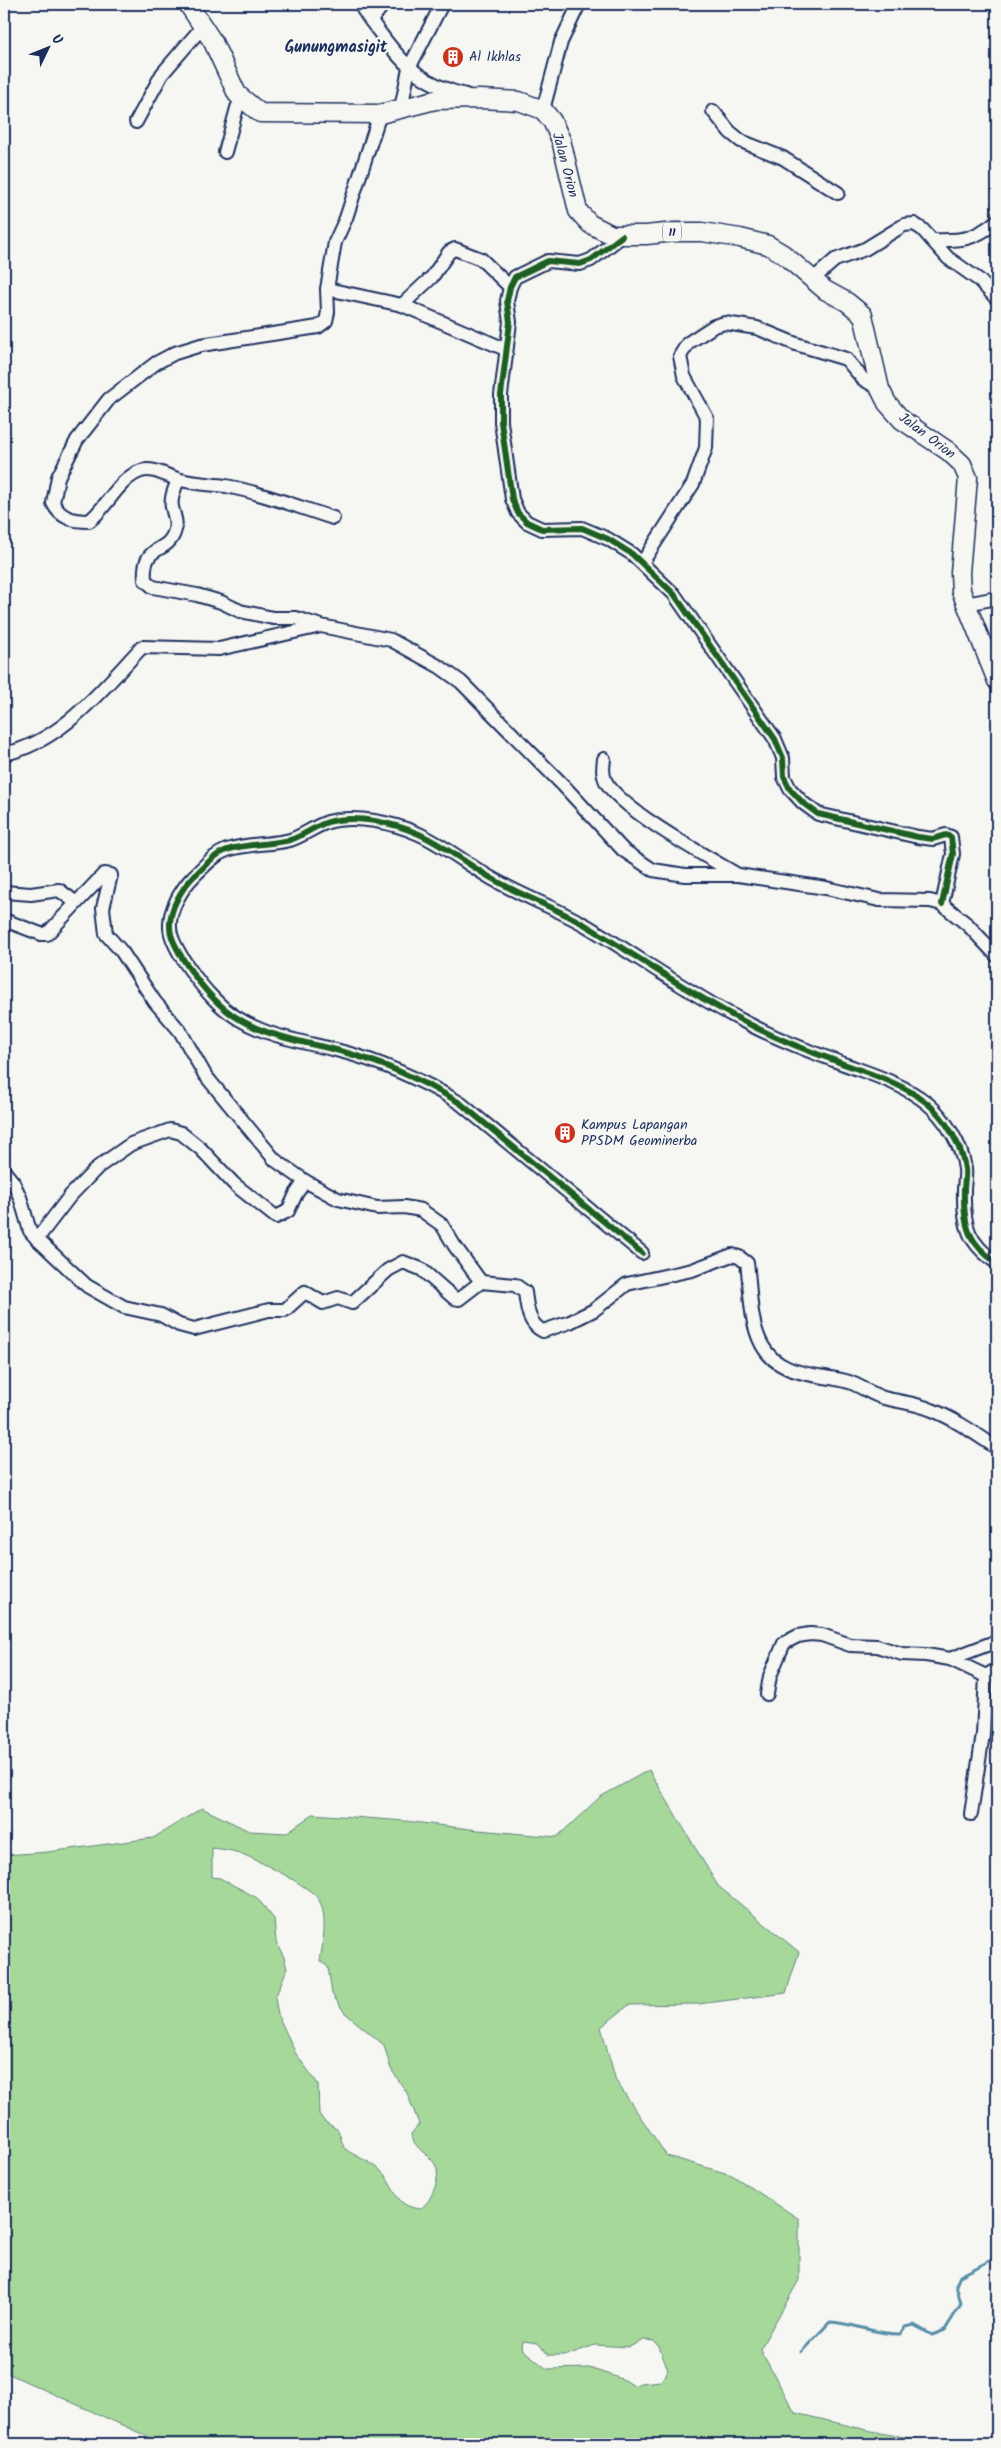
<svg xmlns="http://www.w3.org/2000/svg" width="1001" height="2448" font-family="Kalam,sans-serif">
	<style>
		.green { fill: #a6d89a; stroke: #60847c; fill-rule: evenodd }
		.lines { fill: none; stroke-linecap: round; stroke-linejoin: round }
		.stream { stroke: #568ea8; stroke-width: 3 }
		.minor-casing { stroke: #1b2f5e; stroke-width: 16 }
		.highway-casing { stroke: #1b2f5e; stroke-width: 21 }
		.minor { stroke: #f6f6f2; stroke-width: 12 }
		.highway { stroke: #f6f6f2; stroke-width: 18 }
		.cycleway-casing { stroke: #f6f6f2; stroke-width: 9 }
		.cycleway { stroke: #1b5e20; stroke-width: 6 }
		.labels { text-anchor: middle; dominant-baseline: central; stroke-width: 4.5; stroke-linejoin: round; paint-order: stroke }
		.shield { fill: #f6f6f2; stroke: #5d6b8a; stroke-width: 1 }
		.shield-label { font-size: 12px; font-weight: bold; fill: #1b2f5e }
		.poi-label { font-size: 14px; fill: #1b2f5e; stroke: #f6f6f2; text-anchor: start }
		.street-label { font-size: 14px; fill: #1b2f5e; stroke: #f6f6f2 }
		.quarter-label { font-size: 16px; font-weight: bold; fill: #1b2f5e; stroke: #f6f6f2 }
	</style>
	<rect width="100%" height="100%" fill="#f6f6f2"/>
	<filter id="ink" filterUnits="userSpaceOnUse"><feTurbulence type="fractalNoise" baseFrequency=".02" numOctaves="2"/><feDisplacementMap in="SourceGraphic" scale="10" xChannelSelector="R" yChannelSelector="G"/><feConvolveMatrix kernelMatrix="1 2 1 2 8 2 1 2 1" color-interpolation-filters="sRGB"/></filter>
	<g filter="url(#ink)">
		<path class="green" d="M649,1770L718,1886L799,1952L786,1993L698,2004L629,2005L601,2027L616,2081L667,2156L732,2175L799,2219V2280L760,2349L795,2413L880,2433L947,2444H164L7,2373L4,2369V1855L48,1852L153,1838L202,1808L249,1831L286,1833L313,1814L405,1821L478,1830L557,1837L600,1797ZM212,1848C220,1849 231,1850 239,1853C254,1858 312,1887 319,1900C328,1917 323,1943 320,1961L328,1967L332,1994L345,2013L384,2045L391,2069L407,2093L419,2124L411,2134C417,2159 446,2154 435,2187C431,2197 429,2202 420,2209C392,2206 397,2186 381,2171C371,2161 355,2157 344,2148L338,2130L324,2121L319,2114L318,2084L296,2054L278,2015L275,1998L287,1969L284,1957L276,1942L274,1919L257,1898L220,1878L212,1877ZM644,2340L654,2341L659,2347L668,2370L661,2381L640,2383L634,2386L625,2380L589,2368L547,2369L522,2349L523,2341L538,2343L548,2355H567L595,2345L629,2347Z"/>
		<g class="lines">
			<path class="stream" d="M801,2352L830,2322C854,2323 876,2335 900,2334L905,2327L914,2325L932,2335L945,2330L961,2304L956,2285L960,2276L997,2257"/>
			<g class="minor-casing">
				<g id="minor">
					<path d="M360,4C365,14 373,24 380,33C405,67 424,85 466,95"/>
					<polyline points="371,20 384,4"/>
					<polyline points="401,109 409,68 442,4"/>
					<polyline points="543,110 561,42 579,4"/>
					<polyline points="713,111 730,132 741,141 783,158 838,193"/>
					<polyline points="136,122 162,74 204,25"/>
					<polyline points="225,152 237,108 242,97"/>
					<polyline points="622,236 591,260 580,264 548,261 515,277 510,287 507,301 510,322 501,395 501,422 512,499 518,513 527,522 542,529 582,528 608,539 632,554 674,594 775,739 783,758 784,777 790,789 803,803 818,814 918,837 933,839 946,835 951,837 953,854 942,904"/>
					<path d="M932,240C962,241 974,240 997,221"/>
					<polyline points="812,280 835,260 865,249 904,225 914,224 922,229 948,258 979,280 997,299"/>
					<polyline points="327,289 402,305 505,349"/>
					<polyline points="402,305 432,277 449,252 455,249 481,259 510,287"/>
					<path d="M178,480C175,488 170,498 172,507C174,517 178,523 174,533C166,555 142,543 145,580L153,587L197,595L221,602L240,611L273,618H296L321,626"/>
					<path d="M333,518C298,507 263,493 226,486C211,484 196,484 181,480C167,477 155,467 141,471C119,478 106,509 89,521C73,521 60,518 53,503L58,477L77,440L109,399L156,363L175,353L201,345L318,327L326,321L328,312L327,289L335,242L346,218L380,114"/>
					<polyline points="642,563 693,484 706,448 707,418 684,376 680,356 688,343 714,326 725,323 757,328 796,344 846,359 863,379 880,389"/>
					<polyline points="966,604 997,598"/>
					<path d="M4,754C62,742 103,688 142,647L219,649L321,626L391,640L440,667L461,682L562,784L623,850L653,870L685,875H738L826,888L879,900L930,901L942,904L968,925L997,956"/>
					<path d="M604,759C603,767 602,774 606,782C624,812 706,856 738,875"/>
					<polyline points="4,892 31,894 59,890 75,902"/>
					<polyline points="4,920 41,934 47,934 104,874 111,875 103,908 106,934 122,952 155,1002 180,1031 205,1075 275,1160 305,1181 338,1199 377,1208 404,1207 421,1210 442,1225 454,1245 481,1282"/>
					<path d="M4,1171L13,1182L20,1197L30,1231L37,1239L87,1286L124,1307L161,1315L179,1325L194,1329L269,1310H285L305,1292L323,1303L338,1298L352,1303L388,1270L403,1262L421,1269L454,1298L459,1299L481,1282L515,1285L525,1292C527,1307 528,1324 543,1331L570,1322L594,1310L627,1284L692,1270L732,1255L739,1257L747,1263C751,1290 749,1321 762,1345C780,1378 818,1373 849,1382C861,1386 872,1395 884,1398C900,1402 916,1403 932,1410C955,1419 976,1434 997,1448"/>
					<polyline points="37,1239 70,1196 98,1167 131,1144 170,1130 181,1133 201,1149 234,1184 276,1217 288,1211 296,1194 305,1181"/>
					<path d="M642,1253L460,1103C422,1080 380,1061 336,1050C292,1039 247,1034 214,999C200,985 170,946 170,927C169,909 182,888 194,876C204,867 213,855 227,850C247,843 270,845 290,840C303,836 315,826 328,822C355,814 394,823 419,834C445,846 467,864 491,878C522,896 556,908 587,926C640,958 690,994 745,1022C775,1038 805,1050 836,1061C867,1073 901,1082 927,1103C945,1118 962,1145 965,1169C966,1176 964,1184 964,1190C963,1226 968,1243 997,1263"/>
					<polyline points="950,1659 997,1641"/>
					<polyline points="767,1694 770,1676 784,1643 798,1636 810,1634 822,1635 850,1645 877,1646 902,1654 926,1655 950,1659 986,1676"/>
					<polyline points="971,1814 983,1734 986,1676 997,1669"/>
				</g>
			</g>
			<g class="highway-casing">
				<polyline id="highway" points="188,4 213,42 237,94 260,113 380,114 435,100 480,99 519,101 543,110 552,121 561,140 578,211 590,224 612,235 646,235 675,232 702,232 740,238 768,245 783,254 825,290 847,302 863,315 880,389 887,403 902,420 948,451 962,464 968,478 960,573 961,591 997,681"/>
			</g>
			<use href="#minor" class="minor"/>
			<use href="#highway" class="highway"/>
			<g class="cycleway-casing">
				<g id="cycleway">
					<polyline points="622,236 591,260 580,264 548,261 515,277 510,287 507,301 510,322 501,395 501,422 512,499 518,513 527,522 542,529 582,528 608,539 632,554 674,594 775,739 783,758 784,777 790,789 803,803 818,814 918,837 933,839 946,835 951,837 953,854 942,904"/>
					<path d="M642,1253L460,1103C422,1080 380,1061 336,1050C292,1039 247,1034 214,999C200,985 170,946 170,927C169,909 182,888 194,876C204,867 213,855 227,850C247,843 270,845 290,840C303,836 315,826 328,822C355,814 394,823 419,834C445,846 467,864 491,878C522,896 556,908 587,926C640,958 690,994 745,1022C775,1038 805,1050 836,1061C867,1073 901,1082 927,1103C945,1118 962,1145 965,1169C966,1176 964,1184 964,1190C963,1226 968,1243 997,1263"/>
				</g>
			</g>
			<use href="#cycleway" class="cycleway"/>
		</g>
	</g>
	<defs>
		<g id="building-disc" transform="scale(1.125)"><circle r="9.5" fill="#c8321e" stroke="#f6f6f2"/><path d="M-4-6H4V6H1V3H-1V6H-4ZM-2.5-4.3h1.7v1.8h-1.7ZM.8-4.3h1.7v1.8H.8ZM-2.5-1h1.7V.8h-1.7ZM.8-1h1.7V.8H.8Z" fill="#fff"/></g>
	</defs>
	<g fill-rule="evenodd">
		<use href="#building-disc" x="453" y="57"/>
		<use href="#building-disc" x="565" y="1133"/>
	</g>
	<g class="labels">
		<rect class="shield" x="663" y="222.5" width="18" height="19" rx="4"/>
		<g class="shield-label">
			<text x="672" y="232">11</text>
		</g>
		<g class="poi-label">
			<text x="469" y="57">Al Ikhlas</text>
			<text x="581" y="1125">Kampus Lapangan<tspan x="581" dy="16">PPSDM Geominerba</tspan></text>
		</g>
		<g class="street-label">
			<text transform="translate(565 165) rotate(75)">Jalan Orion</text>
			<text transform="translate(927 436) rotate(37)">Jalan Orion</text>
		</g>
		<g class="quarter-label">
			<text x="336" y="47">Gunungmasigit</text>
		</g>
	</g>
	<rect width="1001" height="2448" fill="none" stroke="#f6f6f2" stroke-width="20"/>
	<rect x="10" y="10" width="981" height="2428" fill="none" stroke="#1b2f5e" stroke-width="2" filter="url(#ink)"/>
	<g transform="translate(48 48) rotate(47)" stroke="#f6f6f2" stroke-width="4" paint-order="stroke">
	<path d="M0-4L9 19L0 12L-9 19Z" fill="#1b2f5e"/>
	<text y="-8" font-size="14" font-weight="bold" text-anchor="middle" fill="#1b2f5e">U</text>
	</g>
</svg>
